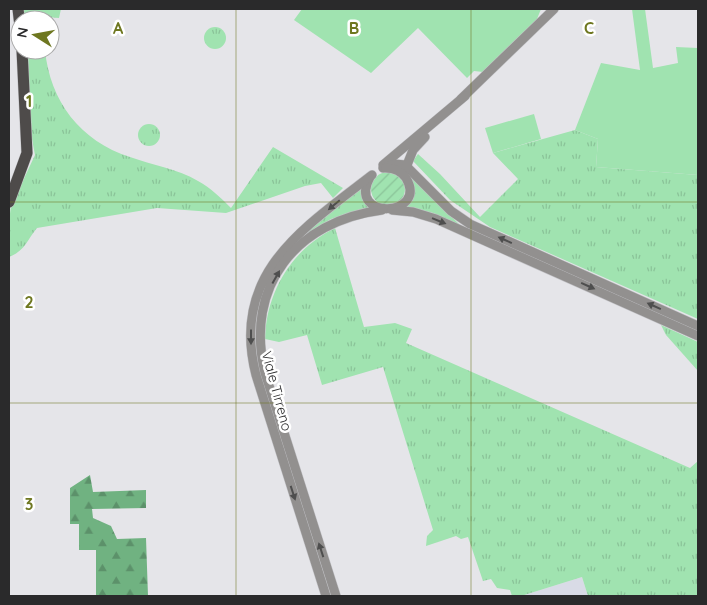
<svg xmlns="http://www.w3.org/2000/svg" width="707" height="605" font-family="Quicksand,sans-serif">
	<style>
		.built { fill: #d9dbe6 }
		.grass { fill: url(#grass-tufts) }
		.forest { fill: url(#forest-firs) }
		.garden { fill: url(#garden-furrows) }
		.pitch { fill: #a0e3b0 }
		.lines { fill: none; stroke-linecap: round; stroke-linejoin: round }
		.tertiary-casing { stroke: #c3c3c7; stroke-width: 10 }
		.primary-casing { stroke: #c3c3c7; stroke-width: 12 }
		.tertiary { stroke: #92908f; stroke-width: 9 }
		.primary { stroke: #4e4b4a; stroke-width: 11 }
		.oneway { fill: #4e4e4e }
		.grid { fill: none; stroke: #6e7720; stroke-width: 1; stroke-opacity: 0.55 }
		.labels { text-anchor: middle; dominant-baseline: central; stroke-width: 5; stroke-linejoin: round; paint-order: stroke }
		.street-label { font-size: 14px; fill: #2a2a2b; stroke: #fff }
		.grid-label { font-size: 16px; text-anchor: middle; font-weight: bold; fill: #6e7720; stroke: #fff; stroke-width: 5; stroke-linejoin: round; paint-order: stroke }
	</style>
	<defs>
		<pattern id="grass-tufts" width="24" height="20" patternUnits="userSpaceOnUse" patternTransform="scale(1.25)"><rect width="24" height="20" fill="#a0e3b0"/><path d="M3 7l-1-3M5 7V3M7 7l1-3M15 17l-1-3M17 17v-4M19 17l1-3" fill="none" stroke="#8ac398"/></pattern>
		<pattern id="forest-firs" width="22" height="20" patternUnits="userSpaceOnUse" patternTransform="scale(1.25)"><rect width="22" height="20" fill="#70b281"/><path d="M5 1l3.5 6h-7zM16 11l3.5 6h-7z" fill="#5c916a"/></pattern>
		<pattern id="garden-furrows" width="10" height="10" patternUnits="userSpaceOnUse" patternTransform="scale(1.25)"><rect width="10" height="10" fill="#a0e3b0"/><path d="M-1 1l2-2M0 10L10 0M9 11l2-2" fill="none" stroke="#8ac398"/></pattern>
	</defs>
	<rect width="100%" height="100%" fill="#e5e5e9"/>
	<polygon class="built" points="582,577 588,596 521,596"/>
	<g class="grass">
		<path d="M22,9H61L59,18C49,16 36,20 24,20Z"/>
		<circle cx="215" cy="38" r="11"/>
		<path d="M27,50H45C50,101 80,141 130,157C152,165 178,169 198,181C211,188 221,198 231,208L273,147L343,188L333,198L321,183L305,186L226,213L157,208L37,228C27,240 25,251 9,257V221L11,206L35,155L30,129Z"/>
		<circle cx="149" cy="135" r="11"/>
		<polygon points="575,130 598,139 596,167 698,175 698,319 490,227 450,200 413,161 418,154 440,174 480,217 518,179 493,153"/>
		<polygon points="408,174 460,225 433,213 406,207 411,201"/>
		<polygon points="360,189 370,208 331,219 299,239 300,237"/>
		<path d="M335,228L364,327L395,323L412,329L406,343L690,468L698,461V596H588L582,577L521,596H512L510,590L497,588L491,579L483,581L468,537L461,539L456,536L426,546L427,536L433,530L383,367L322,385L307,335L279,342L265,339C266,292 292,249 335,228Z"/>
		<polygon points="661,325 698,342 698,371 666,335"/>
	</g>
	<polygon class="forest" points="90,475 93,492 146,490 146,508 92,509 93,518 111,526 117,539 146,538 148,596 96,596 96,550 79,550 79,524 70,524 70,488"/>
	<circle class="garden" cx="388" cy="189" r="17"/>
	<g class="pitch">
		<polygon points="302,9 541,9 537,19 483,72 474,71 467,78 418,28 371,73 294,20"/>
		<polygon points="632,9 645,9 653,68 678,63 676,47 698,48 698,175 596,167 598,139 575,130 601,63 640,70"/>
		<polygon points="534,114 541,139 493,153 485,128"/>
	</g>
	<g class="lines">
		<g class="tertiary-casing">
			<g id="tertiary">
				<polyline points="461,99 554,9"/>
				<polyline points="383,165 465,96"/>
				<polyline points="383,168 395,164 405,165 451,211 470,224 698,326"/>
				<polyline points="405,170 413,150 425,137"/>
				<path d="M370,177C346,221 429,217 406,178C401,171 394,168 386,168"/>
				<polyline points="392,210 413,212 436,219 698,336"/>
				<path d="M326,596L256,375C230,274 302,229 372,175"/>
				<path d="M336,596L265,373C244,286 296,221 382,210"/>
			</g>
		</g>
		<g class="primary-casing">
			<g id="primary">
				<polyline points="18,9 20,26"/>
				<polyline points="9,202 27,153 22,50"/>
			</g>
		</g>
		<use href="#tertiary" class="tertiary"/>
		<use href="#primary" class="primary"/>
	</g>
	<defs><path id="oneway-solid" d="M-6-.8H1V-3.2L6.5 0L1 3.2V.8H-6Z" transform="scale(1.25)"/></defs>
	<g class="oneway">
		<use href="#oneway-solid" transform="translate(334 205) rotate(140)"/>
		<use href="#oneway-solid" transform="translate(439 221) rotate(22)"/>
		<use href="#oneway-solid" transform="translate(505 240) rotate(-156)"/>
		<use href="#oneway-solid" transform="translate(276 277) rotate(-61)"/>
		<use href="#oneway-solid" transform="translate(588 286) rotate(24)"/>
		<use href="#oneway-solid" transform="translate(654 306) rotate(-156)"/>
		<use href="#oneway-solid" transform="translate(251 337) rotate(90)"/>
		<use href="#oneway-solid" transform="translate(293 493) rotate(72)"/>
		<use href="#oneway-solid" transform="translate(321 550) rotate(-108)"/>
	</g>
	<path class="grid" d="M236,9V596M471,9V596M9,202H698M9,403H698"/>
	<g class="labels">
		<g class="street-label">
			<text transform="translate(277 391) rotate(75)">Viale Tirreno</text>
		</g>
	</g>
	<g class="grid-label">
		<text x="118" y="34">A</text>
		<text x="354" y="34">B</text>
		<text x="589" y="34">C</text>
		<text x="29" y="107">1</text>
		<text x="29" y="308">2</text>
		<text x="29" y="510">3</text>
	</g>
	<rect width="707" height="605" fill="none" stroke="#2a2a2b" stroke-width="20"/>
	<g transform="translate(35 35) rotate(281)"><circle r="24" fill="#ffffff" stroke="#aaaaaa"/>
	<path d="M0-4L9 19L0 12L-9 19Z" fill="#6e7720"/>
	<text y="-8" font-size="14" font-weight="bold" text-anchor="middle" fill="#2a2a2b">N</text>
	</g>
</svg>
